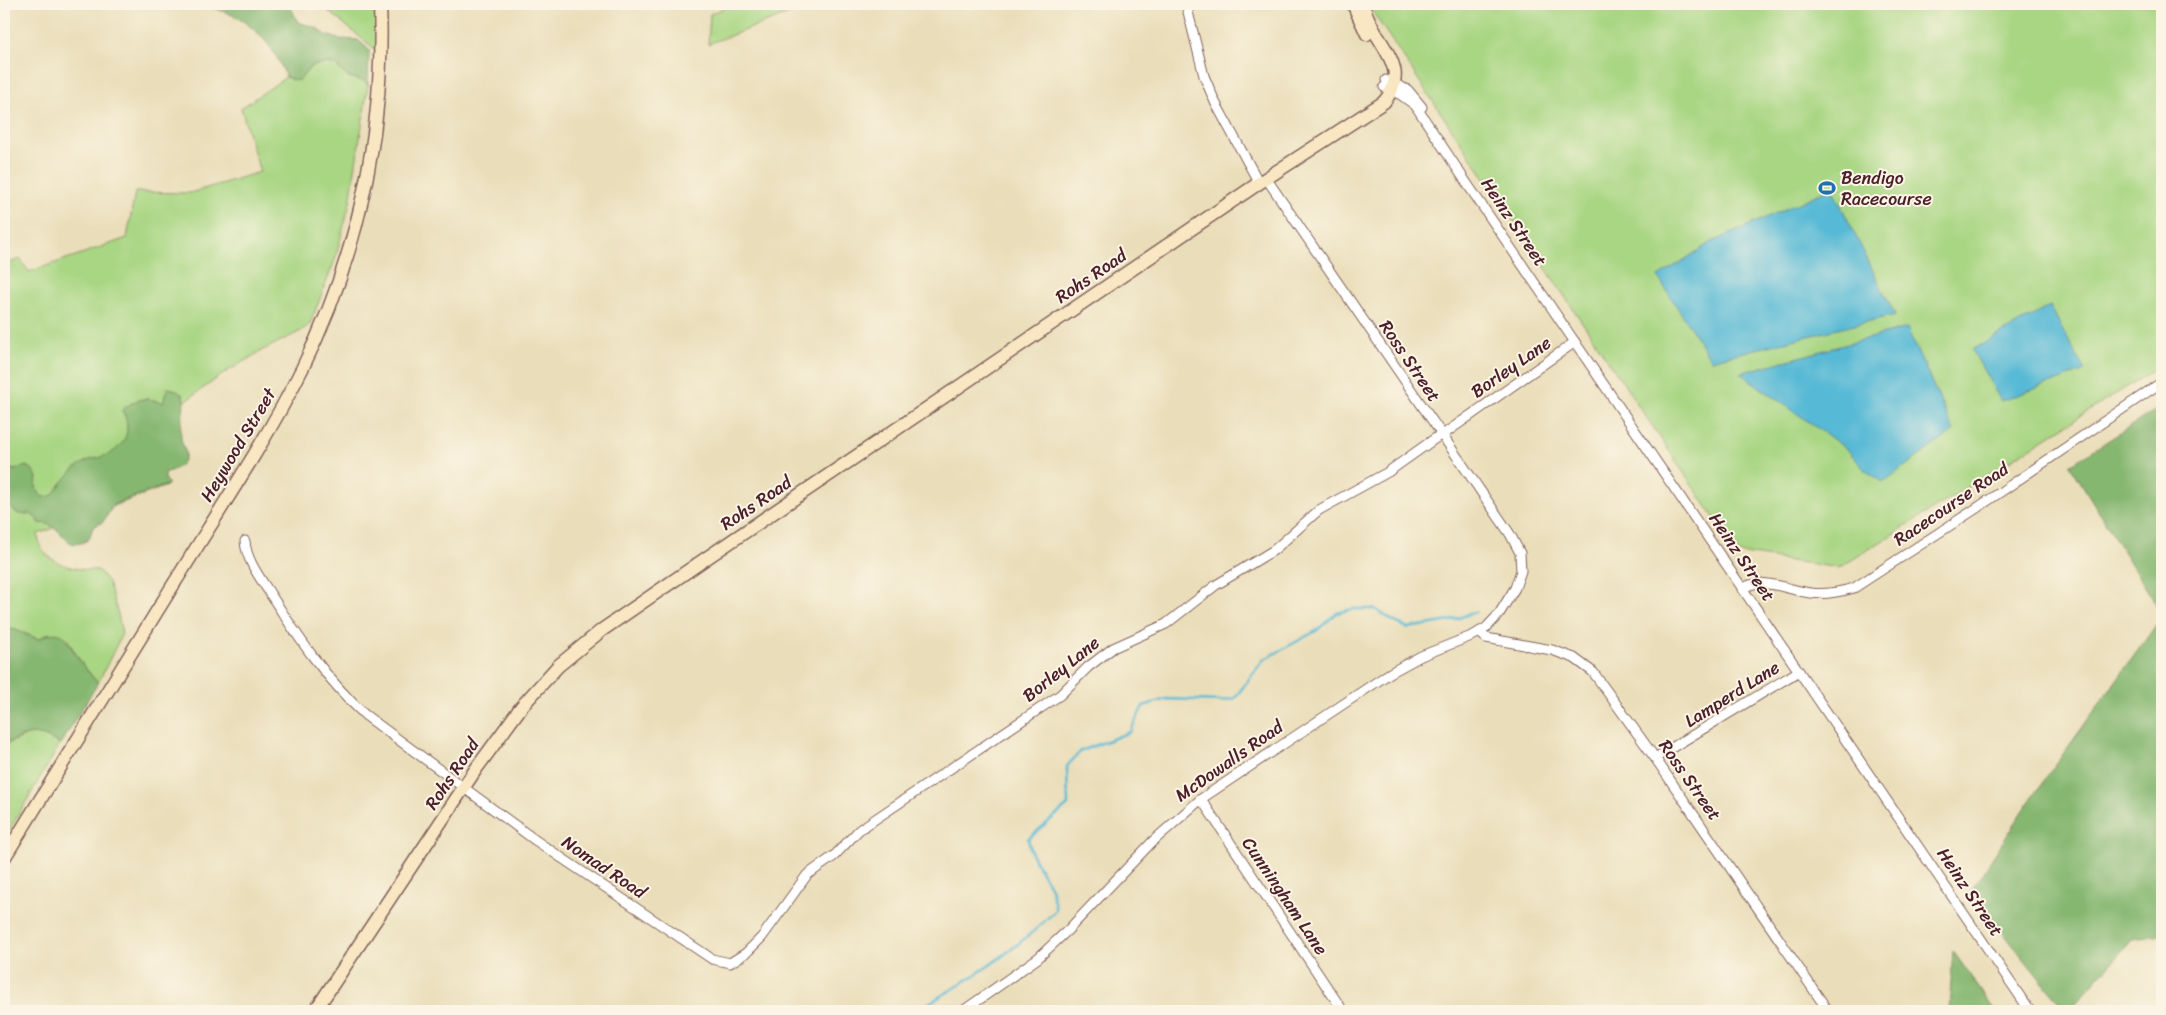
<svg xmlns="http://www.w3.org/2000/svg" width="2166" height="1015" font-family="Sriracha,sans-serif">
	<style>
		.green { fill: #a9d683; stroke: #7a7a57 }
		.forest { fill: #86b771; stroke: #686b4e }
		.water { fill: #57b9d5; stroke: #506c80 }
		.lines { fill: none; stroke-linecap: round; stroke-linejoin: round }
		.stream { stroke: #57b9d5; stroke-width: 2.5 }
		.street-casing { stroke: #82625d; stroke-width: 11 }
		.secondary-casing { stroke: #82625d; stroke-width: 15 }
		.street { stroke: #fff; stroke-width: 9 }
		.secondary { stroke: #f9e7c3; stroke-width: 12 }
		.labels { text-anchor: middle; dominant-baseline: central; stroke-width: 4; stroke-linejoin: round; paint-order: stroke }
		.poi-label { font-size: 18px; fill: #4a1f2b; stroke: #fcf5e5; text-anchor: start }
		.street-label { font-size: 18px; fill: #4a1f2b; stroke: #fcf5e5 }
	</style>
	<rect width="100%" height="100%" fill="#fcf5e5"/>
	<filter id="ink" filterUnits="userSpaceOnUse"><feTurbulence type="fractalNoise" baseFrequency=".02" numOctaves="2"/><feDisplacementMap in="SourceGraphic" scale="10" xChannelSelector="R" yChannelSelector="G"/><feConvolveMatrix kernelMatrix="1 2 1 2 8 2 1 2 1" color-interpolation-filters="sRGB"/></filter>
	<filter id="wash" filterUnits="userSpaceOnUse"><feTurbulence type="fractalNoise" baseFrequency=".0096" numOctaves="4" result="noise"/><feDisplacementMap in="SourceGraphic" scale="20" xChannelSelector="R" yChannelSelector="G"/><feGaussianBlur stdDeviation="1.12" result="paint"/><feColorMatrix in="noise" values="0 0 0 0 0 0 0 0 0 0 0 0 0 0 0 0 0 1.4 0 .05"/><feComposite in="paint" operator="in"/></filter>
	<g filter="url(#wash)">
		<rect width="100%" height="100%" fill="#eadeba"/>
		<g class="green">
			<polygon points="320,4 382,4 377,51"/>
			<polygon points="734,4 815,4 708,44 710,14"/>
			<polygon points="1376,4 2162,4 2162,365 1839,568 1738,553 1372,11"/>
			<path d="M328,63L335,65L348,77L365,81L368,86L350,202L335,260L310,324L301,331L263,350L226,372L184,402L183,395L163,403C144,396 138,398 122,410L126,418L127,428L167,486L38,534C38,562 74,571 98,570L108,582L118,614L122,634L98,683L82,664L66,637L49,633L39,639L13,629L4,631V265L20,259L29,272L127,238L135,192L190,193L260,172L241,108L286,77L292,80L305,74L311,66Z"/>
			<polygon points="30,734 43,735 60,744 4,839 4,745"/>
		</g>
		<g class="forest">
			<path d="M196,4H291V8L298,22L317,28L326,35L339,39L358,40L369,50L368,86L365,81L348,77L335,65L328,63L311,66L299,81L286,77C270,35 240,11 196,4Z"/>
			<path d="M167,388L174,389L183,395C186,409 179,423 181,438C182,446 188,451 184,460C180,468 172,470 165,473V480L169,484L114,504L103,522L93,527L89,539C67,553 65,532 50,525C46,523 42,524 38,523L37,519L31,514H18L5,503L4,466L14,470L26,466L32,469L37,477L36,488L42,497L51,496C61,485 70,470 83,463C91,458 101,458 109,454C127,445 132,427 122,410C138,398 143,396 163,403Z"/>
			<polygon points="2162,406 2162,614 2070,465"/>
			<polygon points="2162,617 2162,935 2132,939 2069,1011 2066,1011 1970,892 2035,793"/>
			<path d="M13,629L38,639C65,625 65,639 78,658C84,667 91,675 98,683L60,744C36,730 29,732 4,745V631Z"/>
			<polygon points="1953,951 1995,1011 1949,1011"/>
		</g>
		<g class="water">
			<polygon points="1832,188 1895,315 1711,360 1658,277 1710,243"/>
			<polygon points="2050,306 2085,371 2001,401 1972,350"/>
			<polygon points="1907,328 1954,431 1883,482 1865,470 1847,449 1740,373"/>
		</g>
		<g class="lines">
			<path class="stream" d="M915,1011C965,983 1016,951 1056,910L1051,888L1032,855L1028,839L1068,805L1067,766L1081,751L1130,732L1143,706L1166,699L1222,701L1235,698L1263,660L1316,631L1337,613L1353,609H1375L1393,621L1408,628L1450,621L1475,612"/>
		</g>
	</g>
	<g filter="url(#ink)">
		<g class="lines">
			<g class="street-casing">
				<g id="street">
					<polyline points="1186,4 1204,76 1215,102 1259,183"/>
					<polyline points="1386,80 1408,90 1422,107"/>
					<polyline points="1384,87 1401,95 1415,105 1468,185 2030,1011"/>
					<polyline points="1441,436 1575,342"/>
					<path d="M245,541C246,560 261,579 271,595C299,639 327,680 365,715L535,840L712,959L730,963L746,953L762,937L807,875L834,856L859,830L1060,695L1088,667L1113,648L1166,624L1216,585L1274,550L1319,510L1388,472L1440,435"/>
					<path d="M1742,589C1761,575 1789,591 1811,593C1825,595 1840,592 1854,588L1980,506L2162,382"/>
					<polyline points="1479,632 1486,638 1552,650 1574,658 1593,672 1655,758 1822,1002 1826,1011"/>
					<polyline points="1655,758 1799,671"/>
					<polyline points="1201,799 1343,1011"/>
					<polyline points="963,1011 1038,958 1068,930 1152,842 1201,799 1390,673 1421,656 1474,635 1486,628 1499,614 1515,588 1521,571 1520,553 1510,534 1266,178"/>
				</g>
			</g>
			<g class="secondary-casing">
				<g id="secondary">
					<polyline points="1353,4 1367,34"/>
					<path d="M4,858C61,767 118,674 175,582C218,512 265,443 302,369C358,257 385,129 380,4"/>
					<path d="M315,1011L476,769L522,706L558,666L602,630L708,557L1259,183L1384,102C1406,75 1390,57 1375,32C1370,23 1366,14 1362,4"/>
				</g>
			</g>
			<use href="#street" class="street"/>
			<use href="#secondary" class="secondary"/>
		</g>
	</g>
	<defs>
		<g id="stadium-bare" transform="scale(1.35)"><path d="M0-5a6.5 5 0 1 0 0 10a6.5 5 0 1 0 0-10ZM-3.5-1.8h7v3.6h-7Z" fill="#1f6fb2" stroke="#fcf5e5" stroke-width="2.5" paint-order="stroke"/></g>
	</defs>
	<g fill-rule="evenodd">
		<use href="#stadium-bare" x="1827" y="188"/>
	</g>
	<g class="labels">
		<g class="poi-label">
			<text x="1841" y="178">Bendigo<tspan x="1841" dy="21">Racecourse</tspan></text>
		</g>
		<g class="street-label">
			<text transform="translate(1514 222) rotate(56)">Heinz Street</text>
			<text transform="translate(1091 276) rotate(-34)">Rohs Road</text>
			<text transform="translate(1410 361) rotate(56)">Ross Street</text>
			<text transform="translate(1511 367) rotate(-35)">Borley Lane</text>
			<text transform="translate(238 445) rotate(-59)">Heywood Street</text>
			<text transform="translate(756 503) rotate(-34)">Rohs Road</text>
			<text transform="translate(1951 504) rotate(-34)">Racecourse Road</text>
			<text transform="translate(1742 557) rotate(56)">Heinz Street</text>
			<text transform="translate(1061 669) rotate(-39)">Borley Lane</text>
			<text transform="translate(1732 694) rotate(-32)">Lamperd Lane</text>
			<text transform="translate(1229 761) rotate(-35)">McDowalls Road</text>
			<text transform="translate(452 774) rotate(-56)">Rohs Road</text>
			<text transform="translate(1690 780) rotate(55)">Ross Street</text>
			<text transform="translate(604 867) rotate(34)">Nomad Road</text>
			<text transform="translate(1970 892) rotate(56)">Heinz Street</text>
			<text transform="translate(1285 896) rotate(56)">Cunningham Lane</text>
		</g>
	</g>
	<rect width="2166" height="1015" fill="none" stroke="#fcf5e5" stroke-width="20"/>
</svg>
